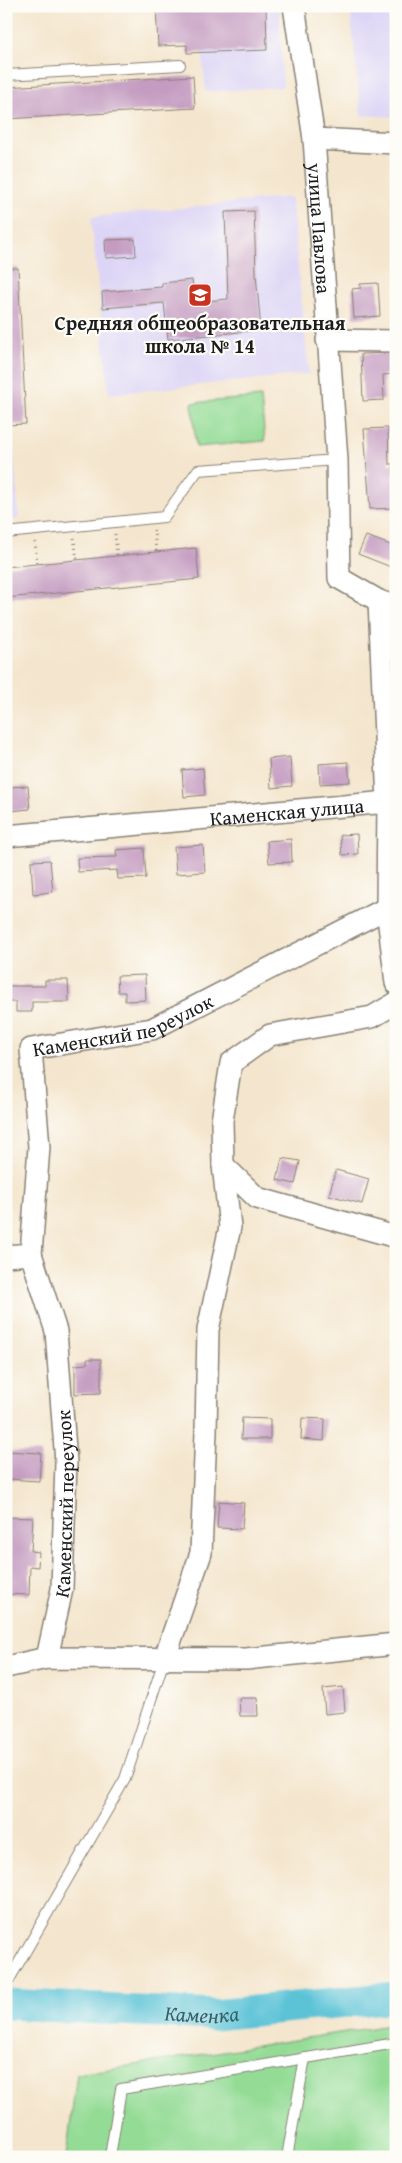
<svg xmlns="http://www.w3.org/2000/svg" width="402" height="2163" font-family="'Gentium Book Plus',serif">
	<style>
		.built { fill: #ddd5f6 }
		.green { fill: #94dc96; stroke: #587c59 }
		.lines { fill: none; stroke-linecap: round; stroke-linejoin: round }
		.river { stroke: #5bc3d7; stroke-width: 31 }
		.building { fill: #c49cc1 }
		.service-casing { stroke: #888175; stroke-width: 12 }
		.minor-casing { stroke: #888175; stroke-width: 24 }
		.path { stroke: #888175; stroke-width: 3; stroke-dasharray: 1 4; stroke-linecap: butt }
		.service { stroke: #fff; stroke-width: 10 }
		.minor { stroke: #fff; stroke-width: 21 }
		.labels { text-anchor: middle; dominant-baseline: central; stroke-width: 4.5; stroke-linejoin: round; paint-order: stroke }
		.street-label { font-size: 20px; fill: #1c1c1c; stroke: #fdfcf7 }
		.poi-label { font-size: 20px; font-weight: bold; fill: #1c1c1c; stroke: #fdfcf7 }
		.water-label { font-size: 21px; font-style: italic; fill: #355f67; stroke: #fdfcf7 }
	</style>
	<rect width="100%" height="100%" fill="#fdfcf7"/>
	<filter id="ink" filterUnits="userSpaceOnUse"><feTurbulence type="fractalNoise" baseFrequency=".02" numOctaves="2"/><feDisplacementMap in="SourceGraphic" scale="10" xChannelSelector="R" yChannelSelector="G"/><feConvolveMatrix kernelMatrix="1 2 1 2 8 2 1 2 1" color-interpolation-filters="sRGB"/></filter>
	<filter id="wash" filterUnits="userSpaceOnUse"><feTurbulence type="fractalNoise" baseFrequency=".0096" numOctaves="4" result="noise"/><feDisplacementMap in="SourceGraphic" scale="20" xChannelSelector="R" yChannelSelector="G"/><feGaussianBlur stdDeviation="1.12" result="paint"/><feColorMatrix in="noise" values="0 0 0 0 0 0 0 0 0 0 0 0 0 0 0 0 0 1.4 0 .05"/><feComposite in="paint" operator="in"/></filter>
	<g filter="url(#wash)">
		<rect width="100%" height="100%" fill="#f4e6ce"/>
		<g class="built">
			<polygon points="197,6 279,6 283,87 206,92"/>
			<polygon points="350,6 396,6 396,117 361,115"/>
			<polygon points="291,197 309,374 109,394 91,217"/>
			<polygon points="6,428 12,428 19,519 6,520"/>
		</g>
		<g class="green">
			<polygon points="261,397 265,441 196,447 192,403"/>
			<polygon points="396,2024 396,2157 66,2157 77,2074"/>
		</g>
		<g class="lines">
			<path class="river" id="s1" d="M6,2004L214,2015L396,1997"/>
		</g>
		<g id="blocks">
			<g class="building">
				<polygon points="156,6 266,6 267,50 187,53 187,45 158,46"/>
				<polygon points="193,76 195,108 6,119 6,87"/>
				<polygon points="254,211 256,274 261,330 168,339 164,303 103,308 102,292 162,287 162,283 192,280 195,302 228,299 225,212"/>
				<polygon points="135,239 136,256 106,258 105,240"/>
				<polygon points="6,268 18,268 26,424 6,425"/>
				<polygon points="378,283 380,316 354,318 352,289 361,288 360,284"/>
				<polygon points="394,353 395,374 383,375 384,400 363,401 361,354"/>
				<polygon points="388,428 389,464 393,464 396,508 370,509 364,429"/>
				<polygon points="366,536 396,547 396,569 358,554"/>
				<polygon points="196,548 199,579 6,598 6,567"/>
				<polygon points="290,757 292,786 271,788 269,759"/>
				<polygon points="348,762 350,782 320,784 319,764"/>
				<polygon points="203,768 205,795 184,797 182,770"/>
				<polygon points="28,786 30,809 10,811 8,787"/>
				<polygon points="357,834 358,854 342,855 340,835"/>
				<polygon points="291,839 292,862 269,863 267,841"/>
				<polygon points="203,845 205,872 176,874 174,847"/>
				<polygon points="144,848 146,878 118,879 117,870 78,872 77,858 117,857 116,850"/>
				<polygon points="50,860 53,892 33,894 31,861"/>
				<polygon points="145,975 146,1000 125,1001 125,992 118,992 117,976"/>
				<polygon points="45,980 68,980 69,1002 32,1002 32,1012 16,1012 16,1002 7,1002 7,986 45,986"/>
				<polygon points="282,1158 300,1161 295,1184 277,1180"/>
				<polygon points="336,1170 369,1179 362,1204 329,1195"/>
				<polygon points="87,1359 101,1359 101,1393 75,1394 75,1365 87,1364"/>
				<polygon points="242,1418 270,1419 270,1439 241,1439"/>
				<polygon points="302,1418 325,1419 324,1441 301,1439"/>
				<polygon points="6,1451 41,1453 39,1481 6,1479"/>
				<polygon points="219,1501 244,1503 242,1529 217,1528"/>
				<polygon points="6,1517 33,1518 31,1551 39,1552 38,1567 30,1566 29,1595 6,1594 9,1539 6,1539"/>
				<polygon points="343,1687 345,1712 325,1714 323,1689"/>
				<polygon points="239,1698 257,1698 258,1716 240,1716"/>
			</g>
		</g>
	</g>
	<g filter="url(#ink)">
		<use href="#blocks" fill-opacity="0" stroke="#888175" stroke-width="1"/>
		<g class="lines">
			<g class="service-casing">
				<g id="service">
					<polyline points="6,75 180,65"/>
					<polyline points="6,533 164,517 198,470 337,460"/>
					<polyline points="6,1985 125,1779 164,1660"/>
					<polyline points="110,2157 121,2089 396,2043"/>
					<polyline points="287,2157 305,2058"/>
				</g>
			</g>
			<g class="minor-casing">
				<g id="minor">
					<path id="s2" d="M294,6L314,139L337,460L339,578L379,601L396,607"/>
					<polyline points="314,139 396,143"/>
					<polyline points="327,340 396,341"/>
					<polyline points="379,601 388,802"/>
					<path id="s3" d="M6,836L388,802L387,908L396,983"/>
					<polyline points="396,1003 372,1017 270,1035 231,1063 222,1121 223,1165 257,1198 396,1237"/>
					<polyline points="6,1256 31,1254"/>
					<path id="s4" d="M47,1658L62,1589L66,1462L56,1331L31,1254L39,1147L31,1049L152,1029L387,908"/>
					<polyline points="164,1660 201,1553 206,1432 208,1330 230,1227 223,1165"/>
					<polyline points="6,1667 47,1658 246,1659 396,1644"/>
				</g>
			</g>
			<g class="path">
				<polyline points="154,530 156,552"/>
				<polyline points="115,534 117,556"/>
				<polyline points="74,538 77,560"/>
				<polyline points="35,542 37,564"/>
			</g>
			<use href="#service" class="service"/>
			<use href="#minor" class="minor"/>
		</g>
	</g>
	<defs>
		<g id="school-square" transform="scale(1.25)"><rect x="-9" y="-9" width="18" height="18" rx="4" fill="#c8321e" stroke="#fdfcf7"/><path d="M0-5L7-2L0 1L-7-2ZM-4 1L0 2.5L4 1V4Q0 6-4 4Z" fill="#fff"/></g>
	</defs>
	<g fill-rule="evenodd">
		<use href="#school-square" x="200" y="295"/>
	</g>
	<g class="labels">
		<g class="street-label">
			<text stroke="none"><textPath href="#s2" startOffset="224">улица Павлова</textPath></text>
			<text stroke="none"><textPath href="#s3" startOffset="282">Каменская улица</textPath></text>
			<text stroke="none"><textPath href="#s4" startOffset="711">Каменский переулок</textPath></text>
			<text stroke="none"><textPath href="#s4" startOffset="156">Каменский переулок</textPath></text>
		</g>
		<g class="poi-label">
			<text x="200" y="322">Средняя общеобразовательная<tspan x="200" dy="23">школа № 14</tspan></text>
		</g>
		<g class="water-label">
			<text stroke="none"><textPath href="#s1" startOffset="196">Каменка</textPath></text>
		</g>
	</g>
	<rect width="402" height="2163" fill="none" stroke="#fdfcf7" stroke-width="25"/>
</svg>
